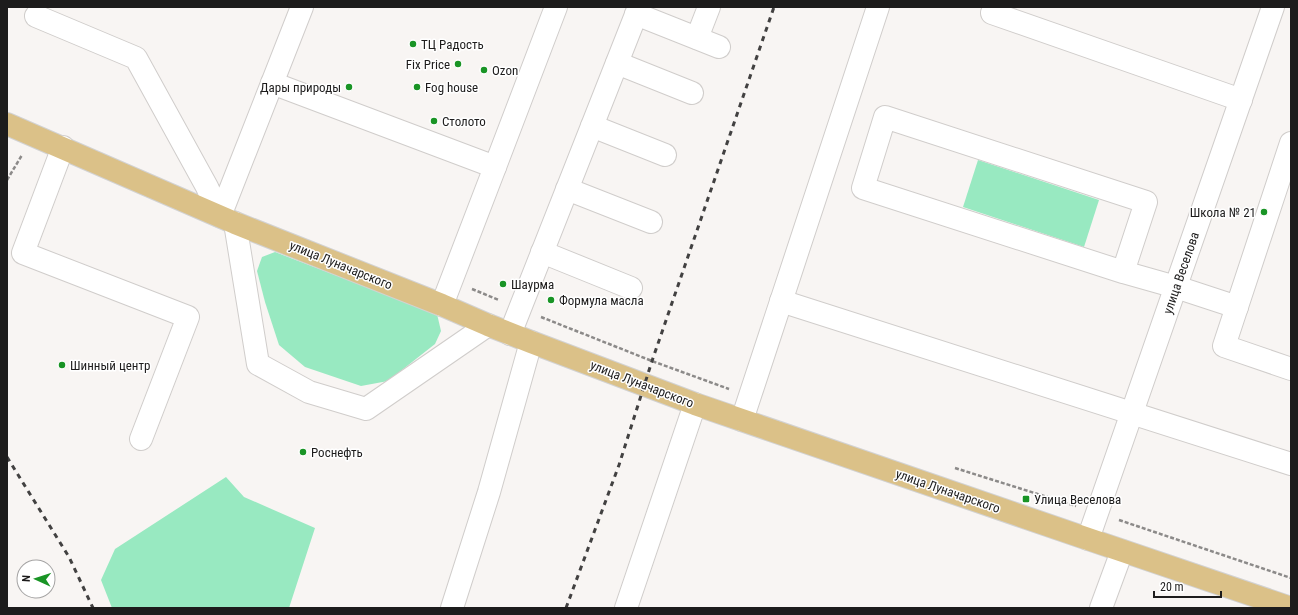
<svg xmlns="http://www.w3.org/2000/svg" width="1298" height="615" font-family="'Roboto Condensed',sans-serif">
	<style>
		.green { fill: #98e9c1 }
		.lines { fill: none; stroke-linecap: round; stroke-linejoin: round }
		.minor-casing { stroke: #d0cdcb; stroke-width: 24 }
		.major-casing { stroke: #d2d2d2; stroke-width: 24 }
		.path { stroke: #8c8a89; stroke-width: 2.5; stroke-dasharray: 4 2; stroke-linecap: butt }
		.minor { stroke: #fff; stroke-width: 22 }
		.major { stroke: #dbc188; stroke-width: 22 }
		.rail { stroke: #424141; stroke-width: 3; stroke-dasharray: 5 5; stroke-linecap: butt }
		.poi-dot { fill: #199425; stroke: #fff; stroke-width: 1.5 }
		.labels { text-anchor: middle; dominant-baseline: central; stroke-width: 3; stroke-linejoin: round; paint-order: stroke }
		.poi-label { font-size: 13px; fill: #1d1c1c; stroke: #fff; text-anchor: start }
		.street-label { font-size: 13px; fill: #1d1c1c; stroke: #fff }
	</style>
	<rect width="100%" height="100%" fill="#f8f5f3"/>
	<g class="green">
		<polygon points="978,160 1099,200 1084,247 963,207"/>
		<polygon points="275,252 437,314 441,331 435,344 388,381 361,386 305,367 279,345 265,302 257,271 262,257"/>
		<polygon points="226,477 244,497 315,528 289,608 112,608 101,580 115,549"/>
	</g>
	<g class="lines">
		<g class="minor-casing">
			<g id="minor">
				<polyline points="992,13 1241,100"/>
				<polyline points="636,14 719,47"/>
				<polyline points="36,16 136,58 207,187 220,216 302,7"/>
				<polyline points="697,38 709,7"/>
				<polyline points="617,63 692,93"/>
				<polyline points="272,83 495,167 442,305"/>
				<polyline points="592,126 665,155"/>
				<polyline points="1291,143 1224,346 1291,369"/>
				<polyline points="63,147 23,253 188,317 141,439"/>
				<polyline points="495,167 556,7"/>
				<polyline points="567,189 651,222"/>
				<polyline points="235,223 258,364 309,392 366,409 488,325"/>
				<polyline points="542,252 631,288"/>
				<polyline points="1123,272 1146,202 885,117 863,188 1123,272 1176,287 1237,307"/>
				<polyline points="781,301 1291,464"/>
				<polyline points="510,334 639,7"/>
				<polyline points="742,420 878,7"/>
				<polyline points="1088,539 1273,7"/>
				<polyline points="452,608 489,492 531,342"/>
				<polyline points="626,608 695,404"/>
				<polyline points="1101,608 1122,551"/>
			</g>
		</g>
		<g class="major-casing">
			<polyline id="major" points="7,124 235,223 442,305 488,325 531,342 695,404 1088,539 1291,608"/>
		</g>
		<g class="path">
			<polyline points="7,180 22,155"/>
			<polyline points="472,289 499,300"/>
			<polyline points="541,317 652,361 729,389"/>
			<polyline points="955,468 1076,506"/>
			<polyline points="1119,520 1291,578"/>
		</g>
		<use href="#minor" class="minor"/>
		<use href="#major" class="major"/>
		<g class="rail">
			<polyline points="7,457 69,557 93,608"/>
			<polyline points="566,608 619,465 652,361 774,7"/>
		</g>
	</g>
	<g class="poi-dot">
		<circle cx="413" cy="44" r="4"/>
		<circle cx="458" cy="64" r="4"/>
		<circle cx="484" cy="70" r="4"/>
		<circle cx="349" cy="87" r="4"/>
		<circle cx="417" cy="87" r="4"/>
		<circle cx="434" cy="121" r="4"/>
		<circle cx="1264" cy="212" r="4"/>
		<circle cx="503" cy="284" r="4"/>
		<circle cx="551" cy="300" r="4"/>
		<circle cx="62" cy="365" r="4"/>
		<circle cx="303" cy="452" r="4"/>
		<rect x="1022" y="495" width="8" height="8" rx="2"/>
	</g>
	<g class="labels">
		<g class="poi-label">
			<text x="421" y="44">ТЦ Радость</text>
			<text x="450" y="64" text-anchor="end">Fix Price</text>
			<text x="492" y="70">Ozon</text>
			<text x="341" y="87" text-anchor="end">Дары природы</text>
			<text x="425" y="87">Fog house</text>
			<text x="442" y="121">Столото</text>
			<text x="1256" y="212" text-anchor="end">Школа № 21</text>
			<text x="511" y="284">Шаурма</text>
			<text x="559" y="300">Формула масла</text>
			<text x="70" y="365">Шинный центр</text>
			<text x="311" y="452">Роснефть</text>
			<text x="1034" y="499">Улица Веселова</text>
		</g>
		<g class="street-label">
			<text transform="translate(341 265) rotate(22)">улица Луначарского</text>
			<text transform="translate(1181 273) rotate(-71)">улица Веселова</text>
			<text transform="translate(642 384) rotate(21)">улица Луначарского</text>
			<text transform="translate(948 491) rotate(19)">улица Луначарского</text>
		</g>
	</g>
	<rect width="1298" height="615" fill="none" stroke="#1d1c1c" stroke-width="16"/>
	<g transform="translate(36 579) rotate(273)"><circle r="19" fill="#ffffff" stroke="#a5a4a4"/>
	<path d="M0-3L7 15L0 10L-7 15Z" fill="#199425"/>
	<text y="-6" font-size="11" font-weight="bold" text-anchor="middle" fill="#1d1c1c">N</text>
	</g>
	<path d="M1154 591v6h67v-6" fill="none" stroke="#1d1c1c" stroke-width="2"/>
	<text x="1160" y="591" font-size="12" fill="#1d1c1c" stroke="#ffffff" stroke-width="3" paint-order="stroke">20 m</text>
</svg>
